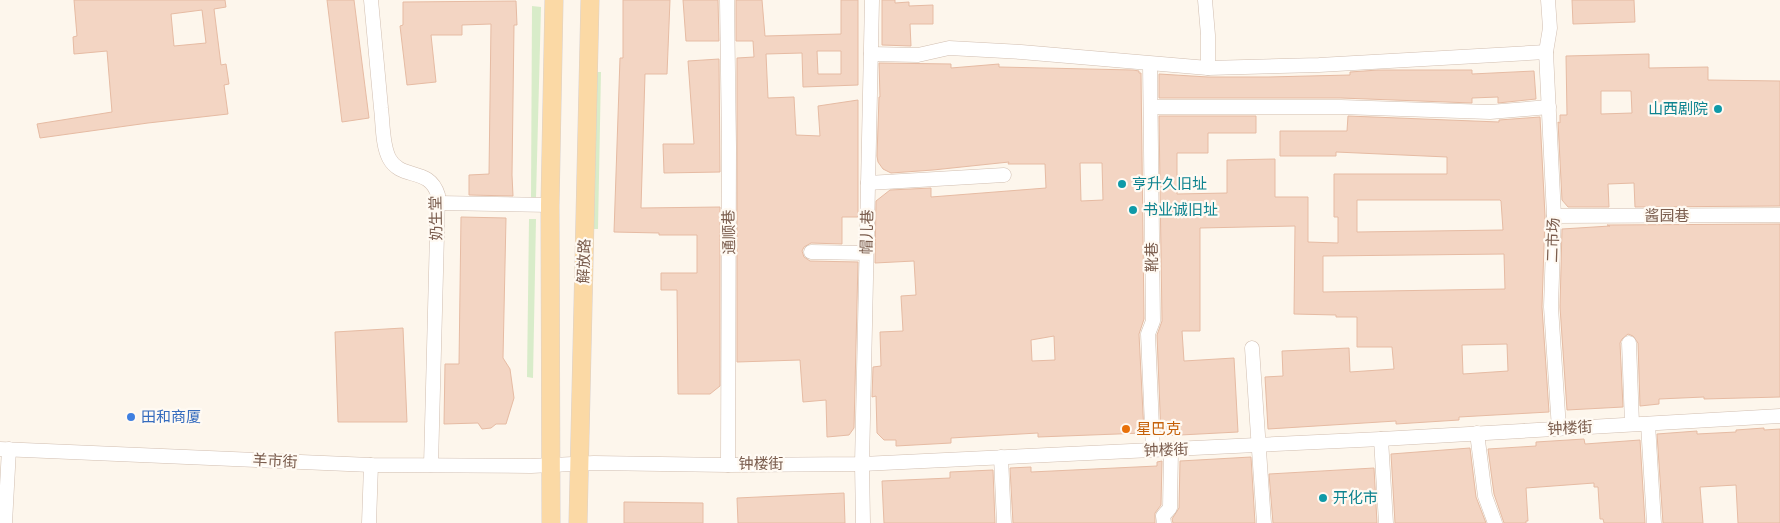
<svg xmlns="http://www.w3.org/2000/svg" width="1780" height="523" font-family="Karla,'Noto Sans SC',sans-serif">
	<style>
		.green { fill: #d8ecc9 }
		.building { fill: #f3d5c3; stroke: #e6bba3; fill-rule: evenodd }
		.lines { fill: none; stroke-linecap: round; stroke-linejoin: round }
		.minor-casing { stroke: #d1beb0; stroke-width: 15 }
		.major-casing { stroke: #dad1cd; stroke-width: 19 }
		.minor { stroke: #fff; stroke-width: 14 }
		.major { stroke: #fbd9a5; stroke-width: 18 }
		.culture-dot { fill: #0f9aa8; stroke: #fffaf3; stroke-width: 2 }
		.shop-dot { fill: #3f7fe0; stroke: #fffaf3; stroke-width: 2 }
		.food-dot { fill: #e8710a; stroke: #fffaf3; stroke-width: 2 }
		.labels { text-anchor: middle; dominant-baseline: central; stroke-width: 4.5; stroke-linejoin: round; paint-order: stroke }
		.culture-label { font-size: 15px; fill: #0d838f; stroke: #fffaf3; text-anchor: start }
		.street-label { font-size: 15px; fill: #7a5c4d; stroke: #fffaf3 }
		.shop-label { font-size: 15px; fill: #366cbe; stroke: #fffaf3; text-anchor: start }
		.food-label { font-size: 15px; fill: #c56008; stroke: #fffaf3; text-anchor: start }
	</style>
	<rect width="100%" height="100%" fill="#fdf6ec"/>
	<g class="green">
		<polygon points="532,6 541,7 536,198 531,198"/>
		<polygon points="595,72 601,72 598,229 592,229"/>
		<polygon points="529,219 536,219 533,378 527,377"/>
	</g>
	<g class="building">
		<path d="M74,0H225L226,7L214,9L221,65L226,64L229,84L224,85L228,114L148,123L40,138L37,124L112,112L107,51L74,54L73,37L77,36ZM202,10L206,43L174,46L171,14Z"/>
		<polygon points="327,0 354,0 369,118 342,122"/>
		<polygon points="623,0 670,0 667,74 645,74 641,208 720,207 720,386 710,394 678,394 677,290 661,290 661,273 697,273 697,235 659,235 659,233 614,232 620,58 623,58"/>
		<polygon points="683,0 718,0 719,41 686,41"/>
		<path d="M736,0H762L765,36L841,34V0H858V85L803,87L802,53L766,54L768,98L794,97L796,135L820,136L818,106L858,100V217H842V244L811,243L804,247L802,251L804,257L810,261L858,262L854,428L849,435L827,437L826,400L803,402L800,360L737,362V58L754,57L753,41H736ZM817,51H841V74H818Z"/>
		<polygon points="882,0 895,0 895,3 909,2 909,6 933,5 933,24 910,24 911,46 882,45"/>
		<polygon points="1572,0 1634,0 1635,22 1573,24"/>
		<polygon points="516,1 517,25 514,25 512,175 513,196 469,195 469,175 489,174 491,24 462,25 462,35 431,35 436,82 407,85 400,26 403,25 403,2"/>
		<path d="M1649,54V68L1708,67V80L1780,81V206L1635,207L1634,183L1608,184L1609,207H1568L1562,200L1558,122L1560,123V115H1567L1566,56ZM1601,91H1631L1632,113L1601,114Z"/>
		<polygon points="719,59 720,172 664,173 663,144 694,144 688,61"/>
		<path d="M879,63L951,64V68L999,64V67L1133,70L1139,71V73H1141L1144,319L1139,334L1144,433L1038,437V433L951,438V443L896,446V440H884L877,433L876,396L872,397L873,367L881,366L880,332L903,331L901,296L916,295L914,261L875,263L876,201L890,190L931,188V197L1046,188L1045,164H1008L1009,162L933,170L891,173L883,169L878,162L877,156L879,97H880ZM1080,163H1102L1103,200L1081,201ZM1054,336L1055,360L1032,361L1031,340Z"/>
		<polygon points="1378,70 1472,70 1472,74 1534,71 1536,99 1498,103 1498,97 1472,98 1472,103 1341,98 1159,98 1159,74 1208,77 1268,77 1350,75 1350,72"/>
		<path d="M1159,116H1256V133H1208V153H1177V194L1227,193V160L1275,159V197H1308V242L1338,243V217H1334V174H1447V157L1336,152V156H1280V131H1347L1348,116L1499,122V120L1540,117L1545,216L1542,307L1549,412L1459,417V420L1396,424V421L1268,429L1265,377L1283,376L1282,351L1349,348L1350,372L1394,369L1392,347H1357V317H1336V315L1294,314L1295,226L1200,228V331H1182L1184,361L1234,358L1238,432L1161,436L1157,335L1162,321ZM1357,200H1500L1501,201L1503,230L1357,232ZM1504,254L1505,289L1323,292V256ZM1507,344L1508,371L1463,374L1462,345Z"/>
		<polygon points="461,217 506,218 503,358 510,369 514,398 506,424 496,424 491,428 482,429 478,423 444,424 445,364 459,364"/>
		<polygon points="1780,224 1780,397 1704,399 1704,397 1659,399 1659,404 1640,406 1638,343 1633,336 1628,334 1622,339 1620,343 1623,407 1567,410 1560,307 1562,229 1610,226 1607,225"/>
		<polygon points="403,328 407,422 338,422 335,332"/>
		<polygon points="1764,428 1764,430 1780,429 1780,523 1738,523 1736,485 1700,487 1703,523 1663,523 1657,434 1697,431 1697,434 1736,432 1736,430"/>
		<polygon points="1584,439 1585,444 1640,440 1645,523 1604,523 1603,519 1600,519 1598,487 1594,487 1594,483 1526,488 1528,521 1526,521 1526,523 1504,523 1494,494 1488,449 1536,446 1536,442"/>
		<polygon points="1470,448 1476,497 1486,523 1395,523 1391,454"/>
		<polygon points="1251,457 1255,523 1173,523 1172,519 1179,508 1180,461"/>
		<polygon points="1162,461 1161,505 1155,513 1155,523 1013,523 1010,468 1031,467 1031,472 1157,466 1157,462"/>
		<polygon points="1374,468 1377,523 1273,523 1269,474"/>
		<polygon points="993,470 995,523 884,523 882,481 950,478 950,472"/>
		<polygon points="844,493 845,523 738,523 737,498"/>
		<polygon points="624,502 703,503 703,523 624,523"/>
	</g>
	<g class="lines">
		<g class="minor-casing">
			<g id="minor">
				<path d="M371,0C374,36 378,72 381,108C383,123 382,144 389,158C401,181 429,166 438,195L431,465"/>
				<polyline points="727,0 729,146 728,465"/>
				<polyline points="1205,0 1208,35 1208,68"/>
				<polyline points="1548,0 1550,28 1546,52 1554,216 1551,307 1559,429"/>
				<polyline points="871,54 918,55 949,48 1021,52 1208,68 1319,65 1546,52"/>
				<polyline points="1150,64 1153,321 1148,334 1153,450"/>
				<polyline points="1151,107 1341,107 1490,112 1549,107"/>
				<polyline points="868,183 1004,175"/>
				<polyline points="438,203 550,205"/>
				<polyline points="1554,216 1780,215"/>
				<polyline points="811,252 866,253"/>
				<polyline points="1629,343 1632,424"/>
				<polyline points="1252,348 1264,523"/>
				<polyline points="1648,424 1654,523"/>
				<polyline points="1477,433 1485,496 1495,523"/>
				<polyline points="1381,439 1386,523"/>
				<polyline points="0,449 371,465 531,466 594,463 728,465 862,464 1381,439 1780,416"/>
				<polyline points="1001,457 1004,523"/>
				<polyline points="5,523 9,449"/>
				<polyline points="369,523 371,465"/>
				<polyline points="863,523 862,464 872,0"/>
				<polyline points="1164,523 1163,516 1170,508 1171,450"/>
			</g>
		</g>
		<g class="major-casing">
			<g id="major">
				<polyline points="551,523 550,205 554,0"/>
				<polyline points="578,523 590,0"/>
			</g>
		</g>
		<use href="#minor" class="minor"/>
		<use href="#major" class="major"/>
	</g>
	<g class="culture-dot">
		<circle cx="1718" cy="109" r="5"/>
		<circle cx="1122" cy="184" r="5"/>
		<circle cx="1133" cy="210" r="5"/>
		<circle cx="1323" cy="498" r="5"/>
	</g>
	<circle class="shop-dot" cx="131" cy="417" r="5"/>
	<circle class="food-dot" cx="1126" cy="429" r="5"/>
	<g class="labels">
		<g class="culture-label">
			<text x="1708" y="109" text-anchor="end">山西剧院</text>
			<text x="1132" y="184">亨升久旧址</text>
			<text x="1143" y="210">书业诚旧址</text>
			<text x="1333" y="498">开化市</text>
		</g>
		<g class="street-label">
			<text x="1667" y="216">酱园巷</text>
			<text transform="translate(436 218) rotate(-91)">奶生堂</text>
			<text transform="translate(729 232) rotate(-91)">通顺巷</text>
			<text transform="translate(867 232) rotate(-89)">帽儿巷</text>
			<text transform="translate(1553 240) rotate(-88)">二市场</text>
			<text transform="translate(1152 257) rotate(-91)">靴巷</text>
			<text transform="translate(584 261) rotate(-88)">解放路</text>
			<text transform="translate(1570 428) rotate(-3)">钟楼街</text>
			<text transform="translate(1166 450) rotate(-2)">钟楼街</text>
			<text transform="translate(275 461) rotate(3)">羊市街</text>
			<text x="761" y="464">钟楼街</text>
		</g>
		<g class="shop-label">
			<text x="141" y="417">田和商厦</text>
		</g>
		<g class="food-label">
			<text x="1136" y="429">星巴克</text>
		</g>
	</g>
</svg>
